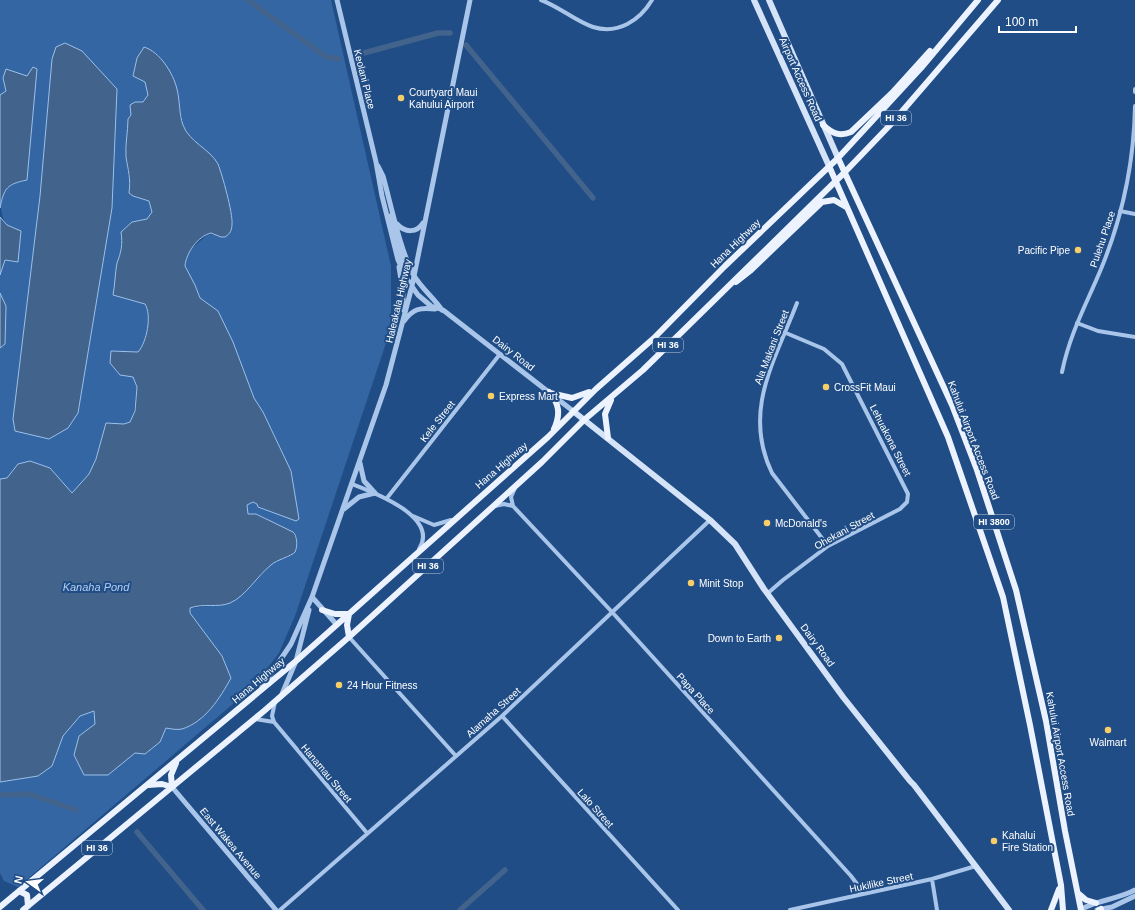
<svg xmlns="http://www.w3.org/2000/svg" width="1135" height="910" viewBox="0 0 1135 910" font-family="Arial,sans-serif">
	<rect width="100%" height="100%" fill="#204d86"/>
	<path fill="#3366a3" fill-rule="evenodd" d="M0,0H331L391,266V328L295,616L279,653L254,686L18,887L4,881L0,873V782L38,776L52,766L63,736L80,716L94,711L95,724L79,736L108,775L135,753L145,754L160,742L166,728L181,729L222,656L190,613V608L211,606L245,591L270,565L279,559L292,554L296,549L297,537L263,517L256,514H248L247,505L253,502L257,504L258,507L273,513L299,519L291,471L263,412L254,398L233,342L218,311L201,300L195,285L186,271L185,262L189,251L208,234L217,235L232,223V218L217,164L187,133L183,125L176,88L168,70L155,53L148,49H142L135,64L134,77L136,76L146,82L148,95L143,102H135L130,110L131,115L128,119C128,131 125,145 126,157C127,170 131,179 129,193L133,196L149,201L152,212L147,219L129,224L122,231L121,255L117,265L113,295L145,304C152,315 147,342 138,352L111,351L110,363L119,374L133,377L137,387L133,417L130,422L125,424L106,423L96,459L89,474L72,493L50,468L18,464L7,479H0V348L5,344L6,306L0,293V275L5,260L7,225C0,216 0,204 3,192C5,189 12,185 15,182L27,76L3,78L6,92L0,95ZM52,59L117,89L112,208L78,413L15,431L13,419L40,196Z"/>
	<path fill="#42638c" stroke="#9cc1eb" d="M65,43L82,51L117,89L112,208L78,413L68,428L49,439L15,431L13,419L40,196L52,59L56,47Z
		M144,47C160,52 173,73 177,89C180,101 179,114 183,125C189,142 210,149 218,164C222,174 233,213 232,224C232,230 230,234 225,237H221L211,233C198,236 186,253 185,266L195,285L200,298L218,311L233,342L254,398L263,412L291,471L299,519L296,521L258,507L257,504L253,502L247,505L248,514H256L293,532C297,535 298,546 295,552C292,556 276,560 271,565C257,576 246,596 230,603C218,608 203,603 190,608V613L222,656L231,678C220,698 205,722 182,729C177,730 171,729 166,728L160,742L145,754L135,753L108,775H84L74,755L79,736L95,724L94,711L80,716L63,736L52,766L38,776L0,782V479L7,478L18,464L30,461L50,468L72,493L89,474L96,459L106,423L124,424L130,422L135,411L137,387L133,377L120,375L110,363L111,351L138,352C147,342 152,315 145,304L113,295C115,285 115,273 117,263C121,252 123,245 121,232L132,222L147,219L152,212L149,201L133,196L129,193C131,179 128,170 126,157C125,145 128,131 128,119L131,115L130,105L135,102H143L148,95L145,82L133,76L137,58Z
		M33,67L37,69L27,180C7,184 4,188 0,208V95L6,91L3,78L6,69L27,76Z
		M0,217L7,225L21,231L18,262L5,260L0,275Z
		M0,293L6,306L5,344L0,348Z"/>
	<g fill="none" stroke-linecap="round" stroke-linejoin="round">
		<path stroke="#42638c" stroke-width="5.5" d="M248,0L326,57L339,59
			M466,45L593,198
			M360,54L438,33H450
			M0,795L29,794L76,810
			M137,832L203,910
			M460,910L505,870"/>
		<path stroke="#a9c6ea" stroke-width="4" d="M541,0C560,7 575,21 593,27C618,35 640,20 652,0
			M1135,89V92
			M1120,211L1135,214
			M797,303C775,360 742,411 772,473L828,546
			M1077,323L1098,331L1135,337
			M1062,372C1070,333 1086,305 1101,269C1122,218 1134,162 1135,106
			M352,484C373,492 440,517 419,549
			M515,488L511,497L513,506L612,612L851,876L857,884L861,894
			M387,498L500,354
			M495,506L504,504L513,506
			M413,516L434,525L451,520
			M768,593L783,580L828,546L900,509L907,502L908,494L842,364L824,349L786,333
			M349,637L456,756
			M275,702L272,716L274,722L367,833
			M502,716L678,910
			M255,719L274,722
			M932,879L937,910
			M280,910L502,716L710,520
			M790,910L932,879L976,866"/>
		<path stroke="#a9c6ea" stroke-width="5" d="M337,0L376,162L382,196L398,260L408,281L418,295L431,306L443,310L573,411
			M378,166L383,176C391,205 400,249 413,274C421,288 433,297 442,310
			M389,216L403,262L410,266
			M397,224C405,233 417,233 423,223
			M399,267L403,292V310
			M404,321C413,309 420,307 435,309
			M360,463L364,481L375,493
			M344,509L359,497L375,493
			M312,597L337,625
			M262,687L291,644L312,597L386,385L412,286L470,0
			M282,694L296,661L309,610
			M172,787L276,910
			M1081,910C1089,902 1120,899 1135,890
			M1097,910L1112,907L1135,896"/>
		<path stroke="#d4e3f8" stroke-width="6" d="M754,0L829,166
			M769,0L838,158
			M573,411L710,520L735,544L764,589L843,697L910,781L914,785L1009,910"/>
		<path stroke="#ecf3fe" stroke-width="6" d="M823,125C832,133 839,137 851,132L892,93L930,51
			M838,158L952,405L977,470L1016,590L1046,721L1065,831L1081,910
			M829,166L948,437L1003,597L1030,725L1061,885L1063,910
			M736,282L750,271L822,202L834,200L846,207
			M549,392C559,403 561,414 554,429
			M550,393L572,398L589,392
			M608,438L605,414L611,400
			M322,610L335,614H349
			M349,637L347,625L349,614
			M148,785L162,784L172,787
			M172,787L171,775L176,763
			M19,891L27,895L28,906
			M1079,894L1086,900L1096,903
			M0,907L296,661L548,437L596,389L654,338L725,266L838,158L921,68L978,0
			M23,910L264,711L349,637L542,462L584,420L643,370L845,172L892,123L998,0
			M1051,910L1059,889
			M1099,910L1101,909"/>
	</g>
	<g fill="#f8ce69" stroke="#204d86" stroke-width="1.5">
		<circle cx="401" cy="98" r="4"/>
		<circle cx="1078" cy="250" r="4"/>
		<circle cx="826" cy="387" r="4"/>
		<circle cx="491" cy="396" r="4"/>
		<circle cx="767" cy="523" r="4"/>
		<circle cx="691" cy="583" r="4"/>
		<circle cx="779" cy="638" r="4"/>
		<circle cx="339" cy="685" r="4"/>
		<circle cx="1108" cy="730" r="4"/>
		<circle cx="994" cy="841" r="4"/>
	</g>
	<g text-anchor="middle" stroke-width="4" stroke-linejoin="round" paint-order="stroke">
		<g fill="#204d86" stroke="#bccadb" stroke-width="1">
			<rect x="881" y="111" width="30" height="14" rx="3"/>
			<rect x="653" y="338" width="30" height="14" rx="3"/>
			<rect x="974" y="515" width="40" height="14" rx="3"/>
			<rect x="413" y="559" width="30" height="14" rx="3"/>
			<rect x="82" y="841" width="30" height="14" rx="3"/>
		</g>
		<g font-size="9" font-weight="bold" fill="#fff">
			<text x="896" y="121">HI 36</text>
			<text x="668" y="348">HI 36</text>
			<text x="994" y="525">HI 3800</text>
			<text x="428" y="569">HI 36</text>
			<text x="97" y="851">HI 36</text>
		</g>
		<g font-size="10" fill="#fff" stroke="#204d86">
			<text transform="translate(365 79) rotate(76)" y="4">Keolani Place</text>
			<text transform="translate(801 79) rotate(66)" y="4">Airport Access Road</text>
			<text transform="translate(1102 239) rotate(-71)" y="4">Pulehu Place</text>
			<text transform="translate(735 243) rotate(-44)" y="4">Hana Highway</text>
			<text transform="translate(398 301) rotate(-77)" y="4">Haleakala Highway</text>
			<text transform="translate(771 347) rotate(-69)" y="4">Ala Makani Street</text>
			<text transform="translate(514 353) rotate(38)" y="4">Dairy Road</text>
			<text transform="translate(437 421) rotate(-52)" y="4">Kele Street</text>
			<text transform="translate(891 440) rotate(63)" y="4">Lehuakona Street</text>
			<text transform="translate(974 440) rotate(69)" y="4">Kahului Airport Access Road</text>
			<text transform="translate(501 465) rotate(-41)" y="4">Hana Highway</text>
			<text transform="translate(844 530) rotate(-29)" y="4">Ohekani Street</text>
			<text transform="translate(818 645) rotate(54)" y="4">Dairy Road</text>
			<text transform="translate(258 680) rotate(-40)" y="4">Hana Highway</text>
			<text transform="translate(696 693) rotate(48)" y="4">Papa Place</text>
			<text transform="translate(493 712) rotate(-42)" y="4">Alamaha Street</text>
			<text transform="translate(1061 754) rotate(80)" y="4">Kahului Airport Access Road</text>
			<text transform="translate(327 773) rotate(50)" y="4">Hanamau Street</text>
			<text transform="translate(596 808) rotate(48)" y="4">Lalo Street</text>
			<text transform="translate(231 843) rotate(50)" y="4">East Wakea Avenue</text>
			<text transform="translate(881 882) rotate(-12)" y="4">Hukilike Street</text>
		</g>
		<g font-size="10" fill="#fff" stroke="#204d86" text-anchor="start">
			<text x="409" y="96">Courtyard Maui<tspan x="409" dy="12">Kahului Airport</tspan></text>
			<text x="1070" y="254" text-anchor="end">Pacific Pipe</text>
			<text x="834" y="391">CrossFit Maui</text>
			<text x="499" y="400">Express Mart</text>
			<text x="775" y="527">McDonald's</text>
			<text x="699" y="587">Minit Stop</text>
			<text x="771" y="642" text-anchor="end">Down to Earth</text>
			<text x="347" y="689">24 Hour Fitness</text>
			<text x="1108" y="746" text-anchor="middle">Walmart</text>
			<text x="1002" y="839">Kahalui<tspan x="1002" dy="12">Fire Station</tspan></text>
		</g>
		<g font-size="11" font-style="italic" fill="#b4d0f1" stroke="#204d86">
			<text x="96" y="591">Kanaha Pond</text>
		</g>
	</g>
	<g transform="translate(28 882) rotate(284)" stroke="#204d86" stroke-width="3" paint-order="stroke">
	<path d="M0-3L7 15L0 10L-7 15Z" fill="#ffffff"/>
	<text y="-6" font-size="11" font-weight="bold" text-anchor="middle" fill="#ffffff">N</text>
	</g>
	<path d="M999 26v6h77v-6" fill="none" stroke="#ffffff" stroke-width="2"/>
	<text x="1005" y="26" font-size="12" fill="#ffffff" stroke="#204d86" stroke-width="3" paint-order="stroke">100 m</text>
</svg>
